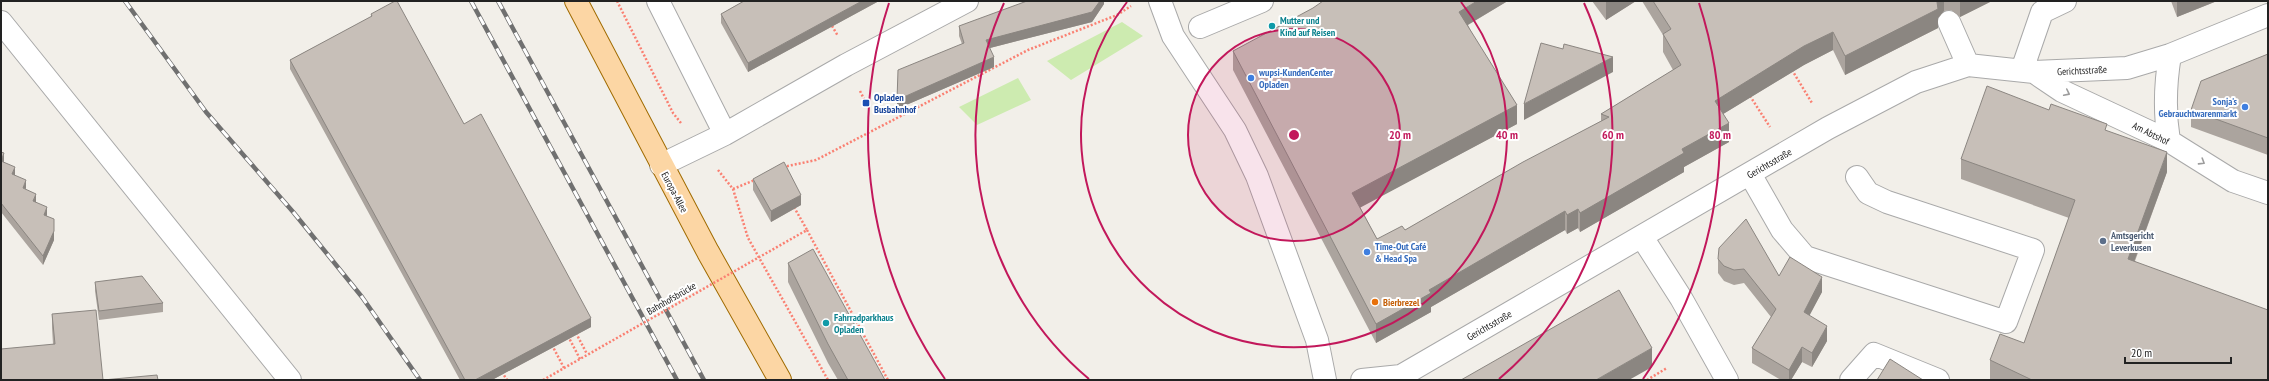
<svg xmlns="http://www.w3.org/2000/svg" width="2269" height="381" viewBox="0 0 2269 381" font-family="'PT Sans Narrow',sans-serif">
	<rect width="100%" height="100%" fill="#f2efe9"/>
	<path fill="#cdebb0" d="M1122,22L1143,36L1071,80L1047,61Z
		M1018,78L1031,100L977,125L959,107Z"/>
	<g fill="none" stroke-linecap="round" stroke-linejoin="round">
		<g stroke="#a9a9a9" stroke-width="24">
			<path id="minor" d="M658,1L725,134
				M1160,1L1173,36L1235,130L1257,176L1317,340L1325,380
				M1,22L290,380
				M1949,22L1968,65
				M1200,27L1262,1
				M2022,70L2042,12L2065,1
				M2034,72L2062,91L2169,141L2233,181L2268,193
				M2169,141C2164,111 2165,85 2170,55
				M661,165L725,134L846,65L967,1
				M1750,174L1782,230L1805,257L2006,322L2033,250L1887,202L1868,193L1857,177
				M1642,237L1681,298L1727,380
				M1362,380L1401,376L1828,128L1916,82L1968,65L2034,72L2127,68L2170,55L2268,15
				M1851,380L1874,354L1938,380"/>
		</g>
		<g stroke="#a06b00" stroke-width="24">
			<path id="major" d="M576,1L708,252L780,380"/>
		</g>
		<path stroke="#fa8072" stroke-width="2.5" stroke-dasharray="2 2" stroke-linecap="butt" d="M617,1L673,113L681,123
			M832,26L838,36
			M1792,70L1812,103
			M860,91L866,103
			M1750,96L1770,127
			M783,167L816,160L1028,50L1117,15L1131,6
			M718,170L733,189L748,238L828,380
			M733,189L755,180
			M807,230L888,380
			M568,336L580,359
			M552,345L564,368
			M502,372L507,380
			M1647,380L1667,368"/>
		<use href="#minor" stroke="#fff" stroke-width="22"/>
		<use href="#major" stroke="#fcd6a4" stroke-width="22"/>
		<g stroke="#707070" stroke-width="4.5">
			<path id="rail" d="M125,1L206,112L294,213L362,297L420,380
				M471,1L677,380
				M498,1L704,380"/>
		</g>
		<use href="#rail" stroke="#fff" stroke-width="3" stroke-dasharray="9" stroke-linecap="butt"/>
		<path stroke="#fa8072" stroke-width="2.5" stroke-dasharray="2 2" stroke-linecap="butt" d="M576,333L587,354
			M543,380L807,230L794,207"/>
	</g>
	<path fill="#aba49e" d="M744,1H879L748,72L721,23V14Z
		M1104,1V4L1092,22L990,48L994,67L897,109L962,44L959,36V26Z
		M1506,1V2L1468,25L1517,124L1360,207L1377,239L1405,230L1601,121V114L1673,70L1663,52V35L1642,1H1992L1960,17L1951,10L1944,11L1938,18V28L1845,75L1833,50L1804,65L1723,114L1729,142L1684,167V172L1580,232L1578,228L1567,234L1565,230L1431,307V312L1376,343L1233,70V51Z
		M1592,1H1636L1606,20Z
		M2171,1H2217L2177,17Z
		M371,14L464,124L591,327L492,380H460L290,69V60L371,17Z
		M2268,54V155L2191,127V110Z
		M2107,131L2167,172L2135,261L2268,380H1990V360L2024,343L2069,218L1961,179V159Z
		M1,152L4,162L47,216L54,240L43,265L1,212Z
		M753,179L801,205L771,222L753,190Z
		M1718,259L1779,276L1822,292L1809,315L1827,341L1812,367L1802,362L1791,380H1781L1752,363V348L1771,317L1744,283L1734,285L1724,281L1718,273Z
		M788,263L885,380H838L828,363L788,282Z
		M95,282L163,303V312L99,320L95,291Z
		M52,314L103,380H1L53,344L52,328Z"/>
	<path fill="#8b8681" d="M862,1H879L748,72V63Z
		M1100,1H1104V4L1092,22L986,49V40Z
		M1477,1H1506V2L1459,30V12Z
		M1606,1H1636L1606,20Z
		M1937,1H1944V11L1938,18V28L1845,75V56Z
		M1960,1H1992L1960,17Z
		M2177,1H2217L2177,17Z
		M1833,32V50L1804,65L1715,119V101L1804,46Z
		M994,57V67L897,109V100Z
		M1613,57V72L1524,120V104Z
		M1517,105V124L1352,212V193Z
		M1729,123V142L1684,167V172L1580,232V213L1682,149Z
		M2167,152V172L2128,278V259Z
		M4,153V162L1,161Z
		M15,167V176L12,174Z
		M26,180V189L23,188Z
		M36,194V203L33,201Z
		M801,195V205L771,222V211Z
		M47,207V216L44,215Z
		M1578,209V228L1567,234V215Z
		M1565,211V230L1431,307V312L1376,343V324L1429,290Z
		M54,231V240L43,265V256Z
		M1822,277V292L1804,326V312Z
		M591,318V327L492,380H475Z
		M1827,326V341L1812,367V353Z
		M1802,347V362L1791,380H1789V370Z
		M1652,348V367L1629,380H1596Z"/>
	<path fill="#c7bfb8" stroke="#8b8681" d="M395,1H397L464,124L481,114L591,318L475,380H465L290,60L372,16L371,14Z
		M744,1H862L748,63L721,14Z
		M1027,1H1100L1092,12L986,40L994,57L897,100L898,70L964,43L959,26Z
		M1323,1H1477L1459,12L1517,105L1352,193L1377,239L1402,226L1405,230L1523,162L1609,117L1601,114L1681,65L1663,34L1671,29L1653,1H1937V2L1938,9L1845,56L1833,32L1804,46L1715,101L1729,123L1682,149L1684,153L1580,213L1578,209L1567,215L1565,211L1429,290L1431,293L1376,324L1233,51L1313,8Z
		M1541,43L1563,49L1564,44L1613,57L1524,104Z
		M2268,54V138L2191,110L2201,81Z
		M1987,86L2049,110L2051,104L2107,124L2105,130L2167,152L2128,259L2268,310V380H2032L1990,360L2000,334L2024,343L2075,200L1961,159Z
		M1,152L4,153L1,161Z
		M1,161L15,167L12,174L26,180L23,188L36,194L33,201L47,207L44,215L54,219V231L43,256L1,203Z
		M784,162L801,195L771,211L753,179Z
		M1746,219L1779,276L1790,257L1822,277L1804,312L1827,326L1812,353L1802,347L1789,370L1752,348L1776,309L1744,269L1734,270L1724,266L1718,259L1719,248Z
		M813,249L885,380H848L828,344L788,263Z
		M142,276L163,303L99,311L95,282Z
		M1619,290L1652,348L1596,380H1461Z
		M96,310L103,380L157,375L158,380H1V349L55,344L52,314Z
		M1890,359L1923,380H1877Z"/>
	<defs><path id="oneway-chevron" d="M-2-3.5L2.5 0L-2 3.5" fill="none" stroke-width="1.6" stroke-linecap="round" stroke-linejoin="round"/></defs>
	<g stroke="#9c9c9c">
		<use href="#oneway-chevron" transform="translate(2067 93) rotate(26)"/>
		<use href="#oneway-chevron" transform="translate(2202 162) rotate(32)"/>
	</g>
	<circle cx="1294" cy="135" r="106" fill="#c2185b" fill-opacity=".12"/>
	<g fill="none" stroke="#c2185b" stroke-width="2">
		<circle cx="1294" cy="135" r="106"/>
		<path d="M1461 2A213 213 0 1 1 1127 2"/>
		<path d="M1089 379A319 319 0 0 1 1004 3M1584 3A319 319 0 0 1 1499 379"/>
		<path d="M945 379A426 426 0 0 1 889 3M1699 3A426 426 0 0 1 1643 379"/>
	</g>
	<g fill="#0f9aa8" stroke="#fff" stroke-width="1.5">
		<circle cx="1272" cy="26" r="4"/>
		<circle cx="826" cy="323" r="4"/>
	</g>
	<g fill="#3f7fe0" stroke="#fff" stroke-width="1.5">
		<circle cx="1251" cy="78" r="4"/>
		<circle cx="2245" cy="107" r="4"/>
		<circle cx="1367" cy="252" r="4"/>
	</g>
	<rect fill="#1a4fb4" stroke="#fff" stroke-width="1.5" x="862" y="99" width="8" height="8" rx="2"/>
	<circle fill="#5c6f8a" stroke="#fff" stroke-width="1.5" cx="2103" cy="241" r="4"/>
	<circle fill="#e8710a" stroke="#fff" stroke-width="1.5" cx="1375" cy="302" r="4"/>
	<g text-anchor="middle" stroke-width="4" stroke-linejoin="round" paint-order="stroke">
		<g font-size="10" font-weight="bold" fill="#0d838f" stroke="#fff" text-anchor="start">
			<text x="1280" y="24">Mutter und<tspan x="1280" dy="12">Kind auf Reisen</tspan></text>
			<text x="834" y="321">Fahrradparkhaus<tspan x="834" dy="12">Opladen</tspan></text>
		</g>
		<g font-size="10" fill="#222" stroke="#fff">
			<text transform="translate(2082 70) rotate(-3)" y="4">Gerichtsstraße</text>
			<text transform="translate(2151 133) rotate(26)" y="4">Am Abtshof</text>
			<text transform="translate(1769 163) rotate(-30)" y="4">Gerichtsstraße</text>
			<text transform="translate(675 192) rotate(62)" y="4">Europa-Allee</text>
			<text transform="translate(671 298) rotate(-30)" y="4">Bahnhofsbrücke</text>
			<text transform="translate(1489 325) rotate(-30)" y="4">Gerichtsstraße</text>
		</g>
		<g font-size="10" font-weight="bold" fill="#366cbe" stroke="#fff" text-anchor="start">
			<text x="1259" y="76">wupsi-KundenCenter<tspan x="1259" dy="12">Opladen</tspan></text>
			<text x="2237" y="105" text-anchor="end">Sonja's<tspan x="2237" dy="12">Gebrauchtwarenmarkt</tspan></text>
			<text x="1375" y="250">Time-Out Café<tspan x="1375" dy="12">&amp; Head Spa</tspan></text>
		</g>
		<g font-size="10" font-weight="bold" fill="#164399" stroke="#fff" text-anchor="start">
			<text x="874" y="101">Opladen<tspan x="874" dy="12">Busbahnhof</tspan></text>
		</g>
		<g font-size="10" font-weight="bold" fill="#4e5e75" stroke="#fff" text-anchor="start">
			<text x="2111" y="239">Amtsgericht<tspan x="2111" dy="12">Leverkusen</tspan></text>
		</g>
		<g font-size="10" font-weight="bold" fill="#c56008" stroke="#fff" text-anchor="start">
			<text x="1383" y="306">Bierbrezel</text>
		</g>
	</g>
	<circle cx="1294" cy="135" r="6" fill="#c2185b" stroke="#fff" stroke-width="2"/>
	<g font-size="12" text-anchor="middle" font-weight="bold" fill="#c2185b" stroke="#fff" stroke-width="4" stroke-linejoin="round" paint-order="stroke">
		<text x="1400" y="139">20 m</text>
		<text x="1507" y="139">40 m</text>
		<text x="1613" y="139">60 m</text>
		<text x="1720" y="139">80 m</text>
	</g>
	<rect width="2269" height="381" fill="none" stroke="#222222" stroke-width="4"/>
	<path d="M2125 357v6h106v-6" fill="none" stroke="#222222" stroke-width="2"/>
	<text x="2131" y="357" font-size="12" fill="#222222" stroke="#ffffff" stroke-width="3" paint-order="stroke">20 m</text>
</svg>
